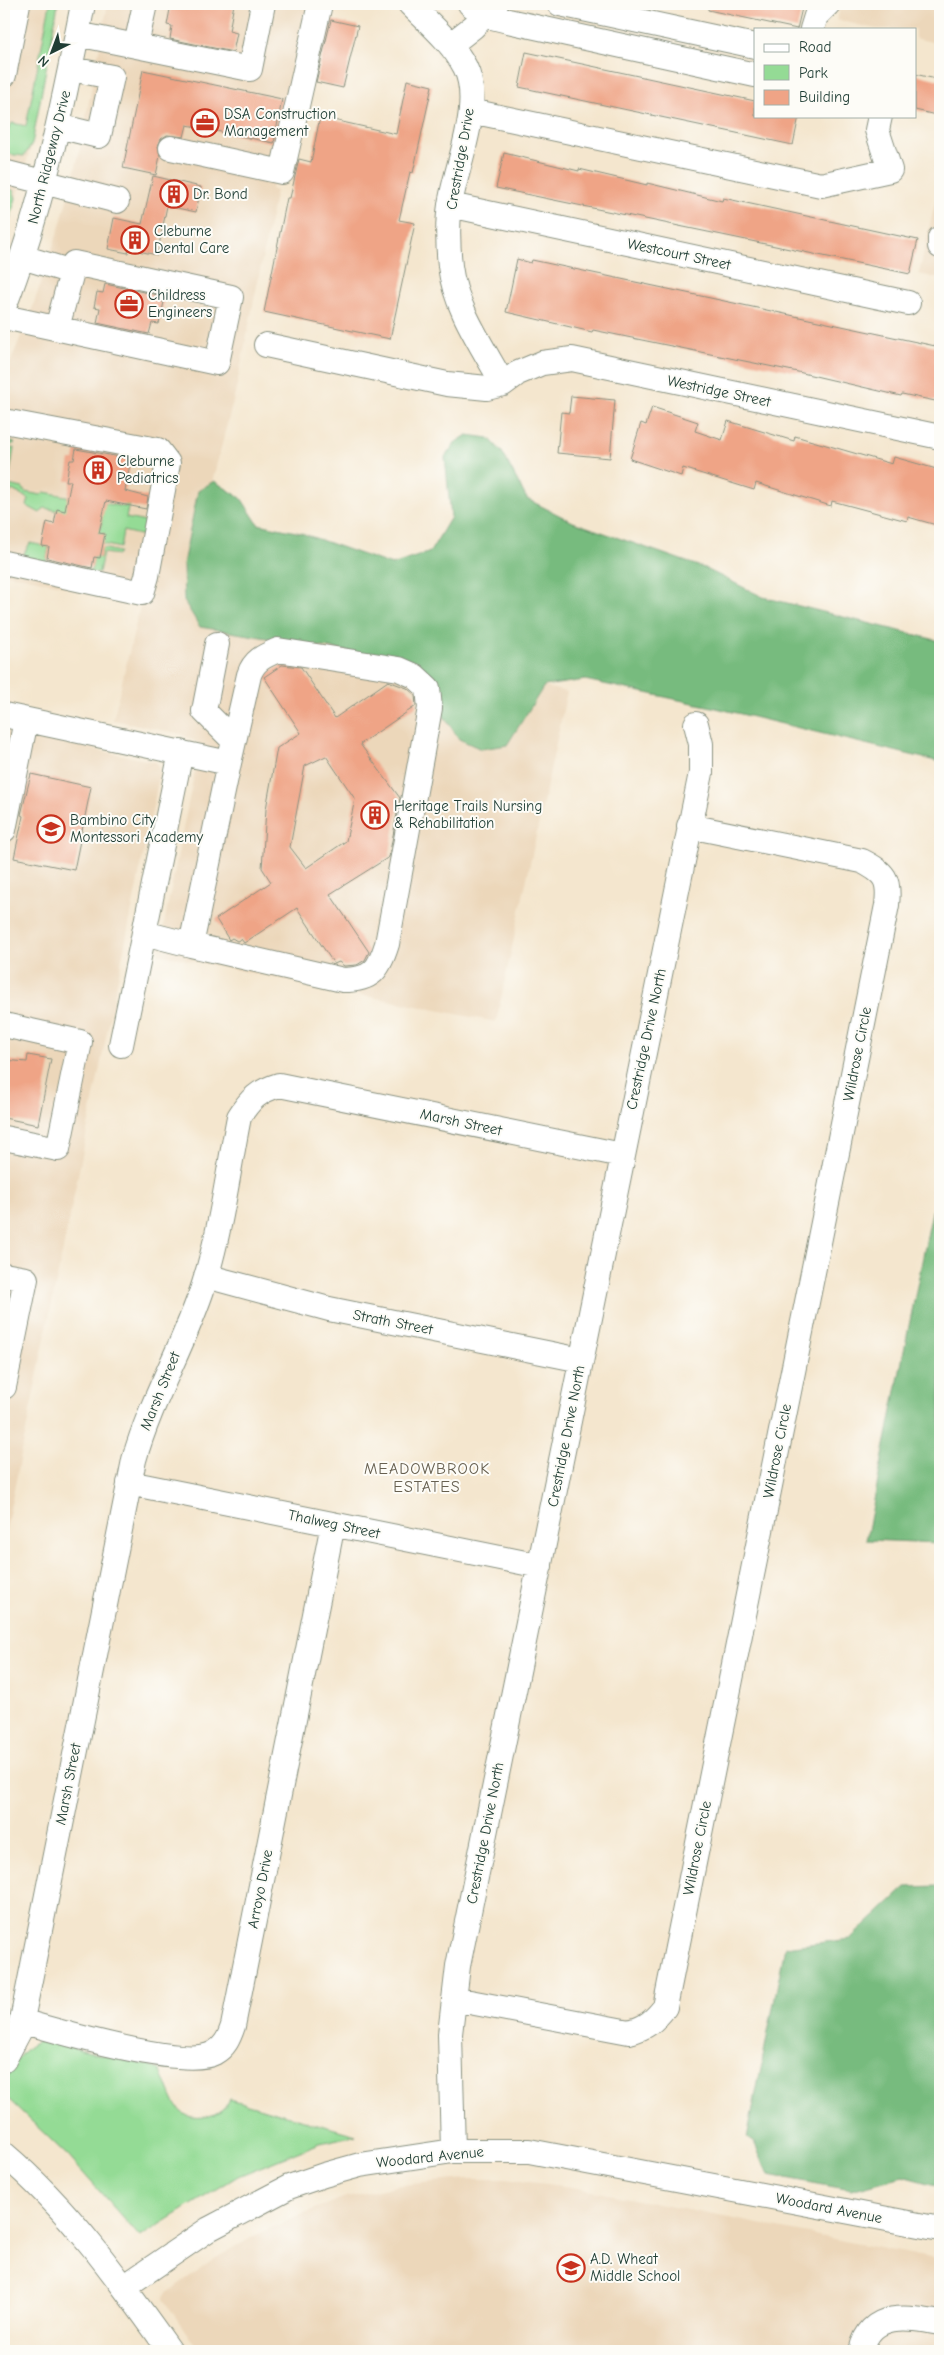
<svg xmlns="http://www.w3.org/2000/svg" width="944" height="2355" viewBox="0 0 944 2355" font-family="'Comic Neue',sans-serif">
	<rect width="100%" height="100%" fill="#fdfcf7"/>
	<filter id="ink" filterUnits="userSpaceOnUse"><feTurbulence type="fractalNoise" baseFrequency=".02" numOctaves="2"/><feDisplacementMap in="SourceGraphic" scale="10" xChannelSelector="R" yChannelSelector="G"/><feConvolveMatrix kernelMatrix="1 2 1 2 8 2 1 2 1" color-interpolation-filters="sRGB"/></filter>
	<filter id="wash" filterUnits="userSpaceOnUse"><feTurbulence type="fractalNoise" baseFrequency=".0096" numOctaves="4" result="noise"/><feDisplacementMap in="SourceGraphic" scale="20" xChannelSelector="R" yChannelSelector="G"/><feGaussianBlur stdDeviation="1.12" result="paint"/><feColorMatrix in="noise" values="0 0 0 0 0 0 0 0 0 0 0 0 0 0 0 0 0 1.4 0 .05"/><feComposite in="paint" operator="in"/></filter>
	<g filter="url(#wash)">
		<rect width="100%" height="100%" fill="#f4e6ce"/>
		<path fill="#ecd7ba" d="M4,4H59L31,147L4,241Z
			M108,4H313L271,189L276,191L235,394L181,601L567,692L496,1022L158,954L200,744L181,734L113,720L141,602L4,573V378L33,306L60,226L78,158Z
			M841,4H940V44L915,38V29H876L837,20Z
			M940,180V279L919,274Z
			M4,731L156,762L160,772L4,1539Z
			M467,2179H504L572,2187L940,2260V2351H199L164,2300L165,2294L216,2258L258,2234L317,2208L343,2198L401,2185Z"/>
		<path fill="#94db95" stroke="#5a8c64" d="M50,4H58L32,144L24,156L7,154L4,150L5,135L12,123L26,126Z
			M4,188L13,190L16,198L4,239V209L7,198L4,197Z
			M4,440L15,443L8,447V449L14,448L8,485L23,488L25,492L41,495L44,492L125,507L128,493L131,494L126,518L146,522L144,536L123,531L120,548L102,544L105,534L99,533L102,519L44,508L40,513L27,506L29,499L12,490L8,496L4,494Z
			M30,543L49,547L46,562L91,571L94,557L100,558L102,548L119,552L118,555L103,553L99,572L95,574L21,559Z
			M43,2041L146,2065L160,2070C173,2092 172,2125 209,2116C217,2114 226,2108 230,2099L356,2135L320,2143L238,2176L140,2237L69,2157L4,2095C4,2076 22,2043 43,2041Z"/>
		<path fill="#77bb7e" stroke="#4b7c59" d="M467,435L489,438L502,452L527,499L573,522L704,568L763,597L940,641V762L712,707L585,680L544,686L507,745L481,749L459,739L441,712L439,688L365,654L200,627L184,601L183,564L198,491L214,481L241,498L258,524L301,533L392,565L430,552L451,517L445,457L456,442Z
			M940,1172V1543L866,1540Z
			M940,1886V2186L903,2176L851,2190L769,2175L754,2143L747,2138L785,1947L850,1939L906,1887Z"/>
		<g id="blocks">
			<path fill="#efa486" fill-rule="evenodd" d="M171,4H234L229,31L237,33L233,52L170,39L172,26L167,25Z
				M708,4H803L797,29L708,10Z
				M331,20L358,26L343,88L316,82Z
				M526,52L755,101V116H799L793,145L519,87Z
				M143,70L282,99L274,143L187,125L184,137L167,135L161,139L158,146L160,156L156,175L123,168Z
				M915,74L940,80V116L915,110Z
				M407,80L432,86L413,173L410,172L399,220L415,223L390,339L264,312L287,198H290L299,159L311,162L320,117L396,134Z
				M504,153L579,171V169L647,185V183L722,201L723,198L918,240L910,274L496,188Z
				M153,176L201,187L196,212L167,206L157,255L129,249L128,253L108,249L114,218L142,224Z
				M517,259L531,263L532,260L940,347V402L902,394L901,396L798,372L593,330L592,332L506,312Z
				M105,284L158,295L157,300L164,302L159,324L152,323L149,334L97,323L100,308L94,307L97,292L103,293Z
				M571,396L615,400L610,458L557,453L561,412L569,413Z
				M652,407L698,422L695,431L722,440L728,421L794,441L795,436L892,464L894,457L940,470V526L908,517L907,521L832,501L831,506L756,483L754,490L683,468L681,476L630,459L641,423L646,425Z
				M76,449L131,459L125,491L148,497L146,509L106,501L99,533L105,534L100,558L94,557L92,568L47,558L49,547L42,546L47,522L54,524L57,509L65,511L71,481H66L70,460H74Z
				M282,665L301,667L335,718L388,681L407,688L415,695L416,706L360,744L400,798L389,857L330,894L369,952L365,960L357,965L344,966L339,962L334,964L297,908L244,943L241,939L237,941L232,938L229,940L216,919L271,882L262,868L266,809L277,748L301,733L264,677ZM326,756L355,799L346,841L306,868L290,847L305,766Z
				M31,774L91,787L74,870L14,858L23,816L21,815Z
				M28,1055L51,1059L38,1125L4,1118V1060L27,1062Z"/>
		</g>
	</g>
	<g filter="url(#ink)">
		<use href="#blocks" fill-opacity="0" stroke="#8a9281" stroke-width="1"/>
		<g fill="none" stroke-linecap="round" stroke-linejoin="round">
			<g stroke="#8a9281" stroke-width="26">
				<path id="minor" d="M410,4C429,23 452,42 465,67C484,105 456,165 450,205C447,225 448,246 450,266C455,308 483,347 503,384
					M470,4L484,15L508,21L755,75
					M560,4L755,46
					M812,29L816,16L828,4
					M77,34L250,69L263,4
					M136,45L145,4
					M450,45L473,27L496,4
					M4,75L18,4
					M471,111L821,185L890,170L877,130L880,116
					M58,126L99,136L112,77L71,69
					M171,148L282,172L320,4
					M4,172L117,201
					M450,205L908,303
					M940,238V246
					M4,307C42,209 63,107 83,4
					M4,317L217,363L231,297L74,263L72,272L22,257
					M57,328L72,272
					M266,345L447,384L487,388L503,384L518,373L542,363L572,359L940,437
					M4,421L158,450L168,463L147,576L142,593L4,563
					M217,644L204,711L234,741
					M4,715L229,763L191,945L343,980C372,980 379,970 387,944L430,708L428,688L415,676L399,669L278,650C264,656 254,660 249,675L229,763
					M4,830L26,720
					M144,933L191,945
					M4,1025L80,1042L58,1149L4,1138
					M121,1045L181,752
					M4,1275L26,1279L4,1387
					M206,1276L329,1309L581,1360
					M129,1483L540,1566
					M454,1999L629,2032C646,2028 654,2021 665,2007L887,905C890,879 885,873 862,861L689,826
					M21,2021C56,2031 185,2069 214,2053C225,2047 229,2038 233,2026L333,1524
					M4,2060L20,2030L134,1460C151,1399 185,1344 204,1284C221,1230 228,1172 239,1117C250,1099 259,1091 279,1085L622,1155
					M453,2151L450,2034L458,1966L701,773V744L696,724
					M4,2154C70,2210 120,2281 170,2351
					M124,2287L209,2229L289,2187L324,2175L360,2165L453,2151H529L940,2229
					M861,2351C871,2310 908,2317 940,2323"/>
			</g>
			<use href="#minor" stroke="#fff" stroke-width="24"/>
		</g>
	</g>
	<defs>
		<g id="office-ring" transform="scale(1.4375)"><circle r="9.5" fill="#fdfcf7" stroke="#c8321e" stroke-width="1.5"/><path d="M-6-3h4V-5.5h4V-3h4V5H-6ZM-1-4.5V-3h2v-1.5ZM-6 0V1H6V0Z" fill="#c8321e"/></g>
		<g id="building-ring" transform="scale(1.4375)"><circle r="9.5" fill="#fdfcf7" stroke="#c8321e" stroke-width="1.5"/><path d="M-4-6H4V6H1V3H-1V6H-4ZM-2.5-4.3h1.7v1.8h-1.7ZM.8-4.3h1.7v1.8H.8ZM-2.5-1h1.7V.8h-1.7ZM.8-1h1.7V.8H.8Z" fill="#c8321e"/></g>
		<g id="school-ring" transform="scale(1.4375)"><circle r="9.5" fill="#fdfcf7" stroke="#c8321e" stroke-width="1.5"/><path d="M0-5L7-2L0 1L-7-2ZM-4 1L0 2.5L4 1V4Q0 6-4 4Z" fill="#c8321e"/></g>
	</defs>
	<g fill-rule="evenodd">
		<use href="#office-ring" x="205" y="123"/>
		<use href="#building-ring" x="174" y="194"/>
		<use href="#building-ring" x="135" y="240"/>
		<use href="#office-ring" x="129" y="304"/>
		<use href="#building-ring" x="98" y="470"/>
		<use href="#building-ring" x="375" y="815"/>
		<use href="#school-ring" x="51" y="829"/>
		<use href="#school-ring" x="571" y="2268"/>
	</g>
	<g text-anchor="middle" stroke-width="4" stroke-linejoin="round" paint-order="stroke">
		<g font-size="15" fill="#1f3d34" stroke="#fdfcf7" text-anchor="start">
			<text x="224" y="119">DSA Construction<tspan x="224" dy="17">Management</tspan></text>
			<text x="193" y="199">Dr. Bond</text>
			<text x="154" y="236">Cleburne<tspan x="154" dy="17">Dental Care</tspan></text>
			<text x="148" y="300">Childress<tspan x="148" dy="17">Engineers</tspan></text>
			<text x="117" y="466">Cleburne<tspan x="117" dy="17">Pediatrics</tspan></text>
			<text x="394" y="811">Heritage Trails Nursing<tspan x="394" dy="17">&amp; Rehabilitation</tspan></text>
			<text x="70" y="825">Bambino City<tspan x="70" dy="17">Montessori Academy</tspan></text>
			<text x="590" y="2264">A.D. Wheat<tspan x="590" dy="17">Middle School</tspan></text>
		</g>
		<g font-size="15" fill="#1f3d34" stroke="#fdfcf7">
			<text transform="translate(49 157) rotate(-76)" y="5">North Ridgeway Drive</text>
			<text transform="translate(460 159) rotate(-80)" y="5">Crestridge Drive</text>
			<text transform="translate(679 254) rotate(12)" y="5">Westcourt Street</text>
			<text transform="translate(719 391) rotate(12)" y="5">Westridge Street</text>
			<text transform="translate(646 1039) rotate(-78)" y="5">Crestridge Drive North</text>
			<text transform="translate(857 1054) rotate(-79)" y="5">Wildrose Circle</text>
			<text transform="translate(461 1122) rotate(12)" y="5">Marsh Street</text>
			<text transform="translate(393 1322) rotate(11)" y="5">Strath Street</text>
			<text transform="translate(160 1391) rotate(-68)" y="5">Marsh Street</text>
			<text transform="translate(566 1436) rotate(-79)" y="5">Crestridge Drive North</text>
			<text transform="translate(777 1451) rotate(-79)" y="5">Wildrose Circle</text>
			<text transform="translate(334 1524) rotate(12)" y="5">Thalweg Street</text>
			<text transform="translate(68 1784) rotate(-79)" y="5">Marsh Street</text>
			<text transform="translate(485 1833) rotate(-79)" y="5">Crestridge Drive North</text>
			<text transform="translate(697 1848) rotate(-79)" y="5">Wildrose Circle</text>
			<text transform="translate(260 1889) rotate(-79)" y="5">Arroyo Drive</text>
			<text transform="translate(430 2157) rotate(-6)" y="5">Woodard Avenue</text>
			<text transform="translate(829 2208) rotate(11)" y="5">Woodard Avenue</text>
		</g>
		<g font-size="16" letter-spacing="1" fill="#686151" stroke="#fdfcf7">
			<text x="427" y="1474">MEADOWBROOK<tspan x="427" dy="18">ESTATES</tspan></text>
		</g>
	</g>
	<rect width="944" height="2355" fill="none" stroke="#fdfcf7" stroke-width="20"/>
	<rect x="754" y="28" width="162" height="90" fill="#fdfcf7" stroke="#a4b0a9"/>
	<rect x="764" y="44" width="25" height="8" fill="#ffffff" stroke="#a4b0a9"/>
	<text x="799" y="52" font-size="15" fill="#1f3d34">Road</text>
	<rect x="764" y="65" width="25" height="15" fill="#94db95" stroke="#a4b0a9"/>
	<text x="799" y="78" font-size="15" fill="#1f3d34">Park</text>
	<rect x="764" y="90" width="25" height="15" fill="#efa486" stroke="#a4b0a9"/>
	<text x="799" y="102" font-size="15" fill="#1f3d34">Building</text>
	<g transform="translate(52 52) rotate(222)" stroke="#fdfcf7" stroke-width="4" paint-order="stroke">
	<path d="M0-4L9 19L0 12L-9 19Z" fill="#1f3d34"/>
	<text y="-8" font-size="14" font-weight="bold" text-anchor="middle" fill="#1f3d34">N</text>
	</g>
</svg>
